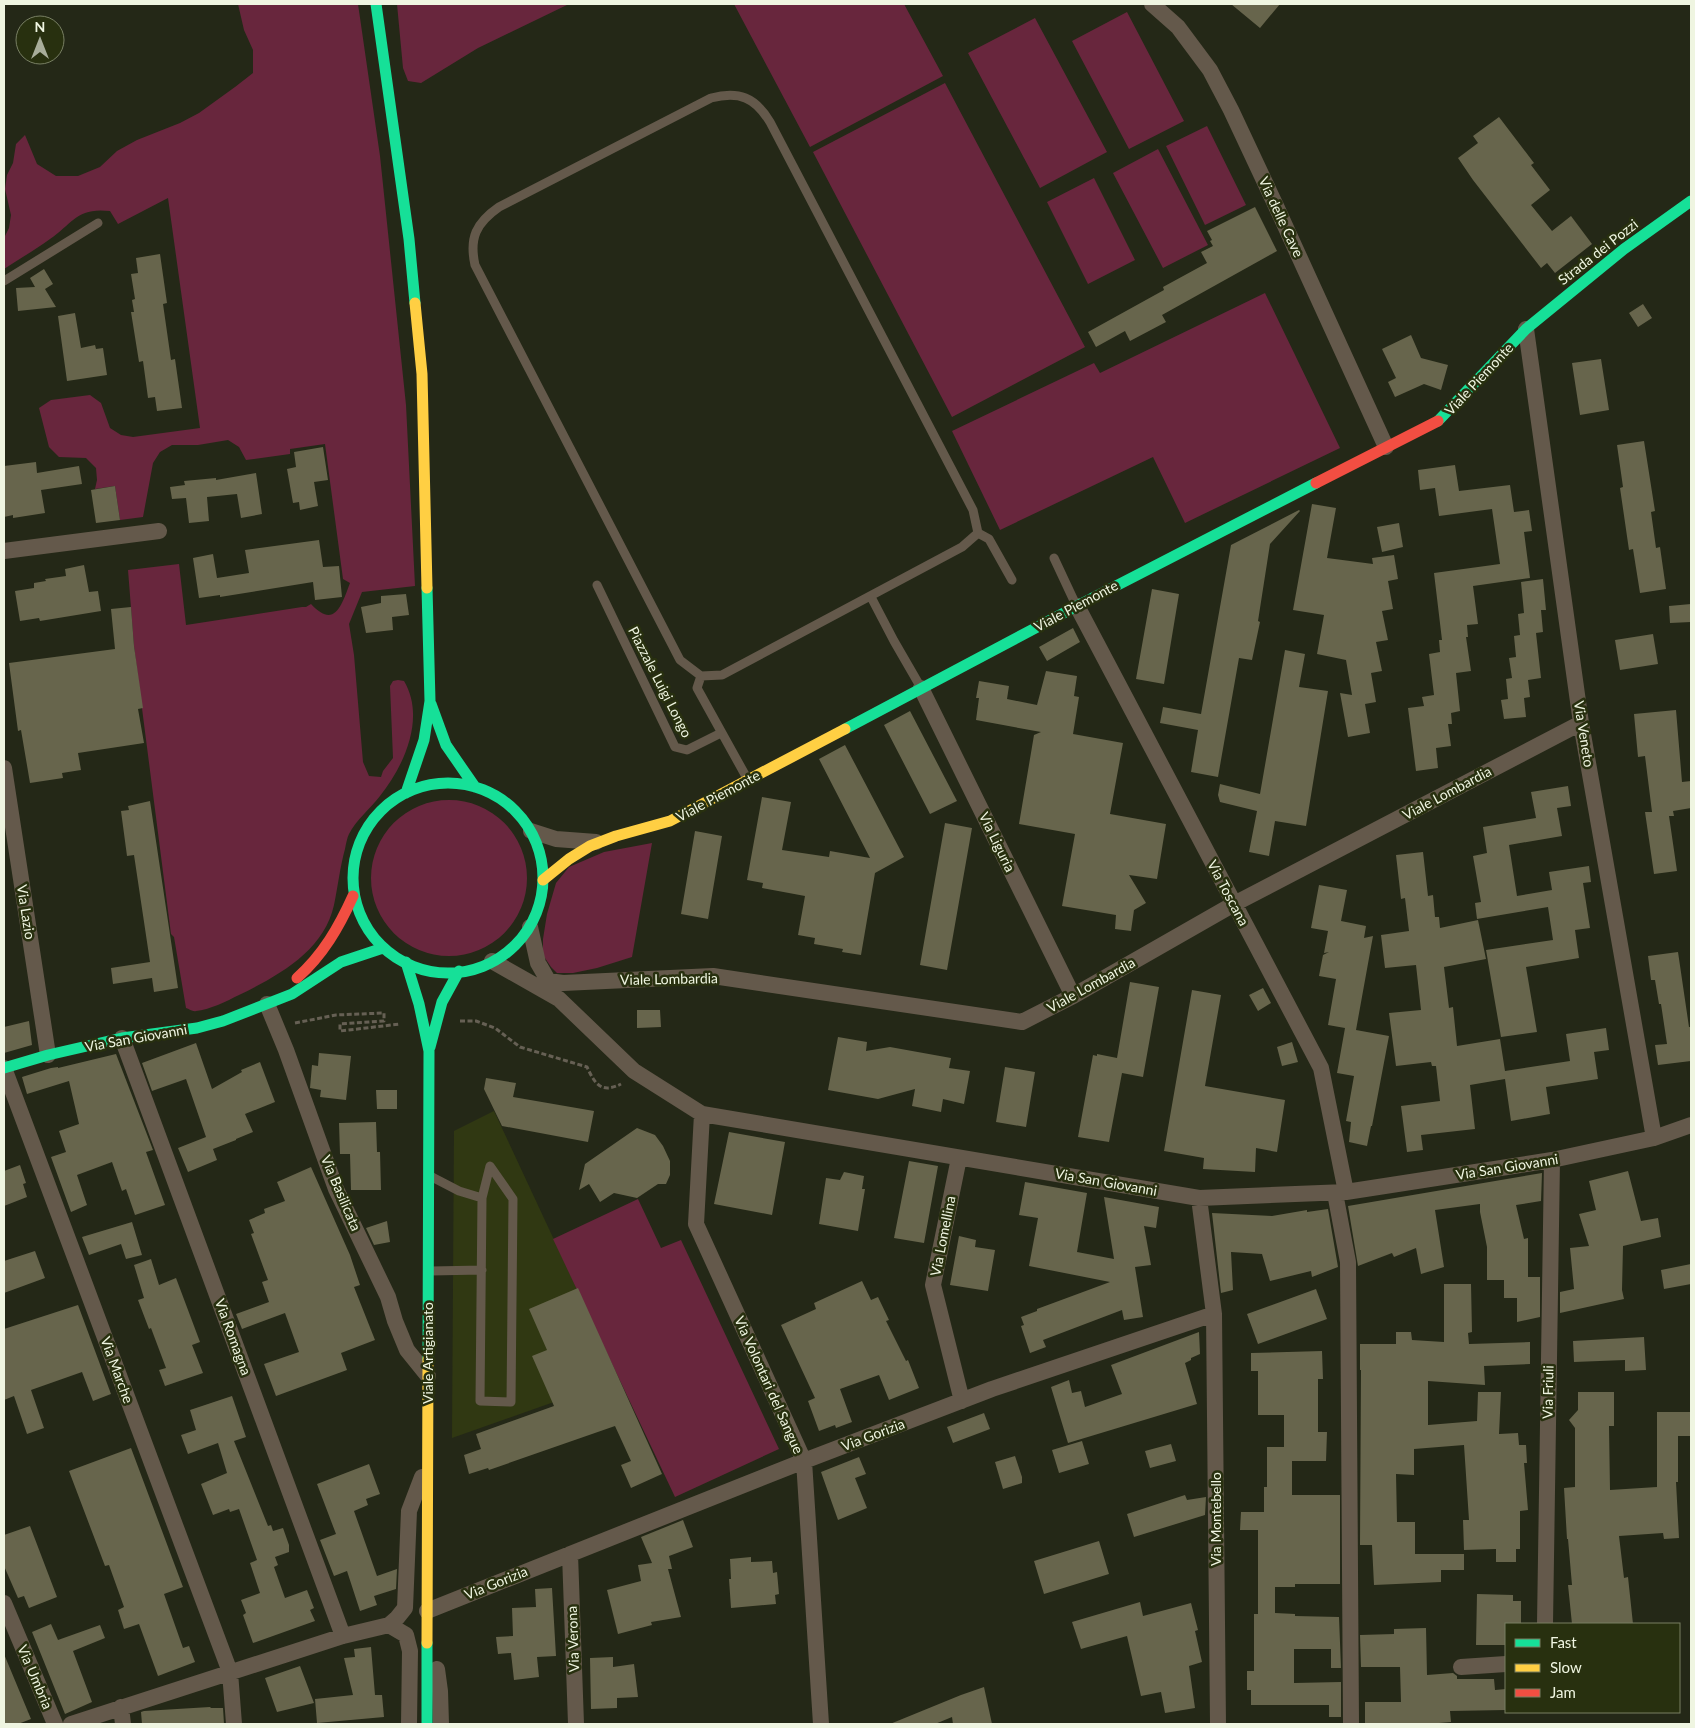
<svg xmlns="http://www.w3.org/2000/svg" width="1695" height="1728" viewBox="0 0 1695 1728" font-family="Lato,sans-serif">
	<rect width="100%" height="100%" fill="#242817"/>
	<path fill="#303812" d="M494,1111L619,1379L452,1438L454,1131Z"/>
	<path fill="#68263d" d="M238,4H358L380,156L406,405L415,586L362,592L349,624L354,655L363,762L369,776L381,777L383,771L393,758L390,686L393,681L398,680L404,681C426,718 404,766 380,796C370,809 356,820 349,834C347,838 346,844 345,849C340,867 338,886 334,905C324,951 278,976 239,995C227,1001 209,1010 196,1011C193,1012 189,1009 186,1008L174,937L171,934L134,646L128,570L179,564L186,625L302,607H306L311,604C335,630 342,604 350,583L343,579L325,444L290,449V454L246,460L239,447L228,440L198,445H172L160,452L153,463L143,517L120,520L115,486L95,489L97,480L96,468L86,458L59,457L49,447L39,408L51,400L90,395L101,403L110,428L121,435L133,437L200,428L168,198L118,224L110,211C77,207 73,223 50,239C35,250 19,259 4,269V238L9,228L11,215L5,189L7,175L13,163L16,144L25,135L37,164L56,176H78L100,167L117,151L137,140L180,123L199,113L235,87L253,73V50L244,30Z
		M397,4H569L478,48L421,83L408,81L403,68Z
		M734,4H904L943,76L810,147Z
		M1127,12L1184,121L1129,149L1072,41Z
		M1035,18L1107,152L1040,188L968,53Z
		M945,83L1085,347L952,417L813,152Z
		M1207,126L1246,205L1205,225L1166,146Z
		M1158,149L1208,245L1163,268L1113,173Z
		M1094,178L1135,260L1088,284L1047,202Z
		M1265,293L1340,448L1185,523L1153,457L1000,530L952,431L1094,363L1100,373Z
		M371 878a78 78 0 1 1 156 0a78 78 0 1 1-156 0Z
		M652,843L632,957L597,968L573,973H557L551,967L543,955V939L547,914L556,883L569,867L604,852Z
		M638,1199L661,1248L681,1240L779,1449L675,1497L553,1239Z"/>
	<path fill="#67654c" d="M1231,4H1280L1260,28Z
		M1499,117L1534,163L1531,165L1550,190L1531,205L1552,231L1571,216L1592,244L1555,273L1547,263L1541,268L1473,180L1458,158L1478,143L1473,136Z
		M1255,207L1277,251L1162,315L1166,322L1130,341L1125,331L1096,347L1088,332L1164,290L1163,287L1207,263L1201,252L1213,246L1210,241L1212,240L1207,231Z
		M160,254L167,303L163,304L171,360L175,359L182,408L157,411L155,397L148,398L143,361L139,362L131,312H134L132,300L135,299L131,274L138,273L136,258Z
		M44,269L53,284L45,289L56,307L18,311L16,288L35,287L30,278Z
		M1643,304L1652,318L1638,327L1629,313Z
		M75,313L81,348L95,345L96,349L103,348L107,375L67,381L58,316Z
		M1411,335L1421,358L1448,365L1441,390L1424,384L1395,397L1388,382L1396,378L1382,349Z
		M1601,359L1609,410L1580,415L1572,363Z
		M1644,441L1655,511L1651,512L1656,548L1660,547L1666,589L1640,593L1633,549L1629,550L1620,488L1623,487L1617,445Z
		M323,447L328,480L314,482L318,506L300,510L299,502L293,503L287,469L296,467L294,452Z
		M36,462L37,473L79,466L82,484L41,490L45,513L13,518V515L4,517V466Z
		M1455,465L1459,491L1510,485L1514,512L1529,510L1532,531L1524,532L1530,578L1473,586L1478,624L1467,625L1468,637H1466L1471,671L1456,673L1460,711L1451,713L1452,724H1448L1451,746L1436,748L1438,768L1416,771L1408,708L1424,706L1422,697L1434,695L1429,654L1440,652L1439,640H1442L1434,573L1500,564L1492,509L1439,516L1435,488L1420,490L1418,470Z
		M256,473L262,514L241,518L237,494L207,497L209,521L189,523L186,498L172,499L170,487L185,485L184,481L216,478V480Z
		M115,486L120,520L96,523L91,490Z
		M1312,504L1336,508L1327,558L1373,564L1372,558L1394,555L1398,579L1388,581L1393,609L1382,611L1388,640L1376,642L1382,671L1371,673L1376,702L1365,704L1370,733L1348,737L1340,693L1352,695L1346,660L1317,654L1324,615L1293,610Z
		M1299,510L1300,511L1270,544L1258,621L1260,622L1252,660L1239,658L1218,777L1191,772L1198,730L1160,723L1163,707L1201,714L1231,545Z
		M1399,523L1403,547L1382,552L1377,527Z
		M319,540L323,567L339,566L342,597L315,600L313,582L220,597V595L199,598L193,558L213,554L217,578L249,573L245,550Z
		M84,565L89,592L98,591L101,611L40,621L39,618L20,621L15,591L34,588V583L46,581L45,579L66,576L65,569Z
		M1543,579L1546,610H1541L1543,632L1536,633L1541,678L1528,680L1530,697L1524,698L1526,717L1504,719L1501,700L1508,699L1506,679L1512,678L1509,658L1516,657L1514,636L1520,635L1518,614L1524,613L1521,582Z
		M1152,589L1179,594L1164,684L1136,679Z
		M406,594L409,615L392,617L393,630L366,633L361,607L381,603V596Z
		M1691,604V622L1670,623L1669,606Z
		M131,607L134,646L143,708L138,709L144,743L78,753L81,770L62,773L63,778L30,783L21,730L18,731L9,663L115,649L111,609Z
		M1073,628L1080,642L1047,661L1039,647Z
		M1653,634L1658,664L1620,670L1615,640Z
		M1285,650L1305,654L1299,687L1328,691L1306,826L1275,821L1269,856L1249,852L1257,811L1220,802L1218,795L1220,784L1260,794Z
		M1046,671L1077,676L1074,696L1079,697L1073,734L1123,743L1110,814L1166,824L1157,879L1129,875L1146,903L1134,910L1131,931L1115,929L1116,915L1062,906L1075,834L1019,824L1034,735L1041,732L976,720L979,698H976L979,681L1009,686L1007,699L1037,705Z
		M1676,710L1682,782L1691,781V808L1673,811L1674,816H1669L1677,871L1654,874L1645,812H1652L1645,756L1638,757L1634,714Z
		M910,711L957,801L930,814L884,725Z
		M845,745L904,857L875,873L861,955L842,952L843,949L814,944L815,938L798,935L805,896L762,888L763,883L747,880L762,797L791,802L782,850L829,857L830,851L870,858L819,759Z
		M1568,786L1571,806L1557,808L1562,836L1509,845L1517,896L1552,890L1549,872L1589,866L1591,882L1583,883L1590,928L1575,930L1579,958L1526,967L1537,1032L1501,1037L1486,950L1553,940L1548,907L1477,919L1475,903L1481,902L1473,856L1487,853L1483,827L1536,818L1531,792Z
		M150,801L178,988L154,992L152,978L113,984L111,968L150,962L134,855L127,856L121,811L129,810L128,806Z
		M945,823L972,828L947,970L920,965Z
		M695,831L722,836L708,919L681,914Z
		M1423,852L1428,896L1433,895L1435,917H1439L1440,928L1478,920L1486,959L1444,967L1449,1008L1453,1007L1457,1046L1500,1039L1505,1071L1570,1061L1566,1034L1606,1028L1609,1050L1594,1052L1598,1079L1546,1087L1550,1114L1511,1121L1505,1079L1470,1085L1475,1129L1421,1135L1423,1150L1407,1152L1401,1106L1440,1101L1436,1066H1432L1431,1062L1396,1066L1389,1013L1421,1010L1416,965L1385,968L1381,935L1409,931L1405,898L1401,899L1396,855Z
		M1319,885L1347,890L1341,921L1366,926L1364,938L1373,936L1356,1030L1389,1036L1372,1126H1371L1367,1146L1349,1142L1351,1122L1346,1121L1354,1076L1337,1073L1345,1028L1328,1025L1336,979L1319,976L1323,955L1329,952L1324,953L1328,931L1311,928Z
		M1678,952L1689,1027H1691V1061L1658,1065L1655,1045L1667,1044L1661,1004H1659L1655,980H1651L1648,956Z
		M1130,982L1159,987L1143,1077L1122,1073L1109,1142L1078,1137L1093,1055L1097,1056V1054L1117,1058Z
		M1263,988L1271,1003L1258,1011L1249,995Z
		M1192,990L1221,995L1205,1086L1285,1100L1277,1152L1256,1148L1255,1172L1203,1169L1204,1158L1164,1151Z
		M637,1010H660L661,1027L637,1028Z
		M29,1021L32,1045L4,1053V1027Z
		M838,1037L867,1042L866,1051L890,1047L951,1058L949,1068L970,1071L964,1104L943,1099L941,1112L912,1106L915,1089L878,1099L828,1090Z
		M1292,1042L1298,1062L1282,1066L1277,1047Z
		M196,1043L212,1089L242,1072L241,1070L260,1062L275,1102L245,1114L253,1132L236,1139V1140L213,1149L217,1160L188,1172L178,1148L206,1137L186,1079L152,1091L142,1063Z
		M319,1053L351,1056L346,1100L320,1097L321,1090L310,1088L312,1065L318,1066Z
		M116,1054L153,1150L146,1152L165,1205L135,1215L126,1189L122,1191L112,1162L77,1175L87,1205L71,1212L51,1157L66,1152L59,1131L79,1124L69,1081L27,1094L22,1077L51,1068L58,1067V1068Z
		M1005,1067L1035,1072L1026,1127L996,1122Z
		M486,1078L516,1083L513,1097L594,1111L588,1142L502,1126L484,1089Z
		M376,1090H397V1109H377Z
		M376,1122L377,1152H380L381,1190H351L350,1154H340L339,1123Z
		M637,1128L655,1135L663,1146L670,1161V1175L666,1184H658L637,1198L614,1193L600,1202L589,1184L579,1190L585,1164Z
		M729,1132L785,1142L772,1215L714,1204Z
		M909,1161L938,1166L924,1243L894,1238Z
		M20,1165L26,1183L23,1184L27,1197L4,1206V1171Z
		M311,1167L350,1255L360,1285L354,1287L375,1340L341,1353L347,1370L276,1396L264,1364L299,1352L285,1313L242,1329L236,1314L269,1302L262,1282L268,1280L251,1234L254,1233L249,1220L265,1213L264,1209L285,1201L277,1182Z
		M1628,1171L1641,1221L1658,1218L1661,1237L1623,1246L1622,1290L1624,1299L1560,1313V1292L1574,1289L1570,1248L1589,1246L1579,1214L1596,1210L1589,1181Z
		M844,1172L864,1176L862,1189H865L858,1231L819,1224L826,1178L840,1180Z
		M1542,1173L1541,1201L1516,1205L1524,1239L1528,1238V1277H1540V1317L1517,1322V1298H1504V1280H1487V1247L1480,1212V1204L1435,1210L1444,1267L1421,1274L1416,1248L1394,1257L1392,1253L1358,1266L1348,1206Z
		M1025,1182L1087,1193L1077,1252L1114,1259L1104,1197L1159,1207L1156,1228L1144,1226L1151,1265L1135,1267L1143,1317L1124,1320L1122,1310L1043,1340L1046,1347L1030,1353L1021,1326L1024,1325L1021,1317L1037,1311V1309L1110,1282L1029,1266L1038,1218L1019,1215Z
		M1328,1209L1338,1267L1312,1277L1311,1271L1270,1281L1262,1254L1231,1252L1233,1290L1221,1293L1212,1213L1272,1216L1307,1210V1212Z
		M387,1221L390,1242L374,1245L366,1228Z
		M132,1222L142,1255L126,1259L121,1244L89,1255L82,1237Z
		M959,1236L976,1240L975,1247L995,1250L988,1291L950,1285Z
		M35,1251L45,1278L4,1293V1261Z
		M151,1259L159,1285L176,1278L200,1342L192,1345L203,1373L165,1386L159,1370L166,1368L151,1328L149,1329L138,1300L144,1298L134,1265Z
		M1691,1264V1284L1664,1289L1661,1270Z
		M862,1281L871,1300L878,1297L889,1320L886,1321L906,1361L908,1360L919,1388L889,1400L879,1375L840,1389L852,1422L836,1428L835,1425L819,1431L808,1401L815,1398L781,1325L816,1309L814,1303Z
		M1444,1284H1471L1472,1332L1468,1333L1469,1344L1530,1342V1364L1484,1366L1485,1385L1428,1381V1425L1477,1421L1478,1392H1501L1499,1434L1518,1433L1519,1445H1526L1527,1463H1524L1528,1510L1520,1511V1549H1516V1562H1496V1549L1464,1550L1463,1520H1469L1464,1445L1414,1449V1475L1396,1474L1397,1522H1415V1554H1464V1570H1441V1582L1374,1585L1372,1545H1360L1361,1370H1360V1344H1396V1332H1411L1412,1340L1444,1342Z
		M578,1288L662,1474L631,1488L621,1465L631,1461L615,1426L489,1470L488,1468L469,1474L464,1455L481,1449L476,1434L554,1406L532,1356L547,1350L529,1309Z
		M1316,1289L1327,1319L1258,1344L1247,1314Z
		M78,1305L111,1394L93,1401L82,1372L31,1390L44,1428L27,1434L14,1396L4,1400V1329Z
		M1199,1332L1200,1354L1191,1358V1360L1185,1363L1197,1404L1068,1443L1051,1387L1069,1380L1072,1393L1081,1391L1085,1407L1122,1394L1111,1365Z
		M1644,1337L1646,1370L1625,1371V1360L1574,1362L1573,1341Z
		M1322,1351L1323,1379H1318V1432H1327L1326,1461H1292V1495H1340V1584H1295V1587H1275V1613L1295,1614V1616L1339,1617L1341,1668H1331V1649H1294V1683L1341,1682V1717H1329V1705H1251V1690H1247V1671H1254V1614H1258V1530H1240L1241,1512H1264V1487H1267V1447H1284V1415H1258V1371H1251V1353Z
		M1578,1392H1614V1426H1609L1610,1490L1657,1487V1412H1691V1436H1678V1482H1676L1679,1538L1664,1539L1663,1533L1619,1536L1624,1578L1628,1577L1633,1624H1572L1568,1585H1572L1568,1539H1567L1564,1488L1575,1487V1428L1569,1420L1578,1410Z
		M232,1396L246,1437L234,1441L268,1526L271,1525L273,1531L283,1528L289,1545V1552L275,1557L278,1565L274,1567L285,1598L307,1590L314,1608L310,1610L315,1621L253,1643L243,1615L246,1613L241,1600L260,1593L250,1563L257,1560L239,1509L230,1512L229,1509L213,1515L201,1484L227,1473L218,1443L188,1454L181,1435L196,1430L190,1410Z
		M984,1413L990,1429L953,1443L947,1427Z
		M1082,1441L1089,1464L1059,1473L1052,1450Z
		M1171,1444L1176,1461L1150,1468L1145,1451Z
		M131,1448L183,1587L164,1594L183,1648L189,1646L195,1662L158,1676L139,1624L124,1629L118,1610L124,1607L109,1565L105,1566L69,1471Z
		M1015,1456L1022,1477V1483L1003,1489L995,1462Z
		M859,1457L866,1474L855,1478L867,1508L838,1520L821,1472Z
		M369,1464L380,1494L366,1499L368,1505L354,1511L377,1576L397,1569L396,1589L374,1596L377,1605L360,1611L347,1571L334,1576L320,1540L336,1534L317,1484Z
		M1185,1495L1187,1500L1206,1497L1205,1515L1134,1537L1127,1514Z
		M683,1520L693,1547L669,1556L672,1569H668L681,1617L651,1622L652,1625L618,1634L607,1590L641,1581L638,1565L652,1563L641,1537Z
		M30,1526L57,1597L29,1608L24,1596L18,1598L4,1566V1535Z
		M1099,1541L1109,1574L1044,1594L1034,1561Z
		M751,1557V1562L772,1561L773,1573L777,1572L779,1594L775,1595L776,1604L731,1608L729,1579H731L730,1559Z
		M552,1588L556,1656L537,1657L539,1677L514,1680L511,1653L498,1654L496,1637L513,1636L512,1608L536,1607L535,1589Z
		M1477,1594L1513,1595V1601H1521V1624H1506V1645H1476Z
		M1140,1602L1143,1616L1191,1603L1198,1630L1195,1631L1202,1662L1189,1666L1195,1708L1165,1713L1161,1692L1141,1696L1127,1636L1081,1649L1072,1622Z
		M51,1624L58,1640L100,1625L105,1638L73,1651L92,1702L65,1714L32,1632Z
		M1426,1628L1427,1675L1453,1673L1457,1676V1679H1494L1495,1690L1506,1689V1710L1450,1711L1451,1722L1427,1724H1365V1702H1401L1400,1667H1361L1360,1635L1394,1634V1629Z
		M371,1647L375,1695H382L384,1717L317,1723L315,1699L353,1695L344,1658L355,1657L354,1649Z
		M4,1654L31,1719L18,1724H4Z
		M613,1657V1667L634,1664L638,1697L617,1698V1708L591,1709L590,1658Z
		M300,1666L314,1703L277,1712L265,1678Z
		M984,1687L992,1724H953L952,1717L935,1724H890L961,1695Z
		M210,1707L211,1708H223L224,1724H142L141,1712L144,1711Z"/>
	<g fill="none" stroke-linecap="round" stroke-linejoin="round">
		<path stroke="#666054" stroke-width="3" stroke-dasharray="5 2.5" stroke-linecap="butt" d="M460,1021H476L495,1028L520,1047L587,1067C595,1084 601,1094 621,1084
			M295,1023L336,1015L384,1013V1021L340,1024V1031L400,1024"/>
		<path stroke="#64594b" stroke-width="9" d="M4,281L98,223
			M978,533L962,547L722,675L701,676L680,660L475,265C469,238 476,223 499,207L711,98C739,91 755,97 770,122L973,510L978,533L989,539L1012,580
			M1054,558L1076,605
			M597,585L675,747L687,750L721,733
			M871,597L894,641L920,686
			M701,676L697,688L748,780
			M490,1166L513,1199L511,1402L480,1401L482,1198Z
			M432,1177L459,1191L482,1198
			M431,1271L482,1270"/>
		<path stroke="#64594b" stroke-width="16" d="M1152,4L1178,27L1210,70L1231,110L1276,206L1386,447
			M1526,329L1581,723L1654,1138
			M4,551L159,531
			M1077,606L1321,1068L1346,1192
			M921,688L1073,996
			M4,768L48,1055
			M531,831L556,839L596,842
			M530,927L538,963L553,989
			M492,961L559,999L634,1071L702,1114L1199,1198L1346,1192L1552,1160L1654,1138L1691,1125
			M548,981L563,983L713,976L1022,1022L1073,996L1234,904L1581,723
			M267,1004L286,1050L336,1189L388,1297L395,1321L407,1350L428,1376
			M122,1038L343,1636
			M4,1068L230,1672L234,1724
			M702,1114L696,1224L804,1461L821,1724
			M959,1158L933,1285L962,1401
			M1335,1193L1348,1262L1351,1724
			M1214,1314L1218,1724
			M570,1554L576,1724
			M4,1603L55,1724
			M427,1611L804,1461L992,1389L1214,1314L1199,1198
			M1545,1624L1552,1160
			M389,1625L406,1635L410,1651L409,1724
			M1461,1667L1506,1664
			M437,1669L440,1691L441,1724
			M121,1707L123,1724
			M71,1724L343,1636L389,1625L397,1618L405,1608L409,1511L422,1477"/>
		<path stroke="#16e098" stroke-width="11" d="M376,4L409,239L415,303
			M1438,421L1526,329L1624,249L1691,201
			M431,704L446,745L475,787
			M845,729L1077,606L1316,483
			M353 878a95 95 0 1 1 190 0a95 95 0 1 1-190 0Z
			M406,793L424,740L430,701L427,588
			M406,962L419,1004L429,1051L428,1359
			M430,1047L442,1002L459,971
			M4,1068L48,1055L122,1038L197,1028L223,1021L292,994L341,962L383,948
			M427,1724V1643"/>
		<path stroke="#ffcf43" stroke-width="11" d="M415,303L422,374L427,588
			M543,880L569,859L590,846L616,836L670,821L845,729
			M427,1643L428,1359"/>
		<path stroke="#f24e42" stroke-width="11" d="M1316,483L1438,421
			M297,978C323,955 339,927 353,896"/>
	</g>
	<g text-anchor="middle" stroke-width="5" stroke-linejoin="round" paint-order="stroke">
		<g font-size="14" fill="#eff5e1" stroke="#28300f">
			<text transform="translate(1281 217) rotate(65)" y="5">Via delle Cave</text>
			<text transform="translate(1598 252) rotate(-38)" y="5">Strada dei Pozzi</text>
			<text transform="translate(1479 379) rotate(-47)" y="5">Viale Piemonte</text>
			<text transform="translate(1076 606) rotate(-28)" y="5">Viale Piemonte</text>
			<text transform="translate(660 682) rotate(63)" y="5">Piazzale Luigi Longo</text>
			<text transform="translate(1584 734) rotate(81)" y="5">Via Veneto</text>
			<text transform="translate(1447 793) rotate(-28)" y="5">Viale Lombardia</text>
			<text transform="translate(718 796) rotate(-28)" y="5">Viale Piemonte</text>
			<text transform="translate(997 842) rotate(64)" y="5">Via Liguria</text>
			<text transform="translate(1228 893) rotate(62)" y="5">Via Toscana</text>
			<text transform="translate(26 912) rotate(81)" y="5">Via Lazio</text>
			<text transform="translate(669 979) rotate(-1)" y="5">Viale Lombardia</text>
			<text transform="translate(1091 985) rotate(-29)" y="5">Viale Lombardia</text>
			<text transform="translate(136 1038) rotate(-10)" y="5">Via San Giovanni</text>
			<text transform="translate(1507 1167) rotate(-9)" y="5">Via San Giovanni</text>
			<text transform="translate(1106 1182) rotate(10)" y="5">Via San Giovanni</text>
			<text transform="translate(341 1193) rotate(67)" y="5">Via Basilicata</text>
			<text transform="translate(943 1236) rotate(-79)" y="5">Via Lomellina</text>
			<text transform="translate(233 1337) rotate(70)" y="5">Via Romagna</text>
			<text transform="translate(428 1353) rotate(-90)" y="5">Viale Artigianato</text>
			<text transform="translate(117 1370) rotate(70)" y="5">Via Marche</text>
			<text transform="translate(769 1385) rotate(66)" y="5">Via Volontari del Sangue</text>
			<text transform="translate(1548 1392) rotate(-89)" y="5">Via Friuli</text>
			<text transform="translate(873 1435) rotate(-21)" y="5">Via Gorizia</text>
			<text transform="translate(1216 1519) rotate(-90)" y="5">Via Montebello</text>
			<text transform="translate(496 1583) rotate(-22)" y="5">Via Gorizia</text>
			<text transform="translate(573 1639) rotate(-92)" y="5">Via Verona</text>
			<text transform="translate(35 1677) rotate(67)" y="5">Via Umbria</text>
		</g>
	</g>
	<rect width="1695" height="1728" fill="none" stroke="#eff5e1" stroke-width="10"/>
	<rect x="1505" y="1623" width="175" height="90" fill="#28300f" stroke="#787f63"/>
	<rect x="1515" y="1639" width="25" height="8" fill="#16e098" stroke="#787f63"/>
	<text x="1550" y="1648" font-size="15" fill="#eff5e1">Fast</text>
	<rect x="1515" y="1664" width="25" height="8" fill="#ffcf43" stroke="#787f63"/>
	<text x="1550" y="1673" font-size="15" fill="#eff5e1">Slow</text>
	<rect x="1515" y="1689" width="25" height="8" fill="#f24e42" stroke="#787f63"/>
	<text x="1550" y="1698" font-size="15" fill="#eff5e1">Jam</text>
	<g transform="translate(40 40)"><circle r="24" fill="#28300f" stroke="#787f63"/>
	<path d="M0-4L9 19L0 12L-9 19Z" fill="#a8ad9a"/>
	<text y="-8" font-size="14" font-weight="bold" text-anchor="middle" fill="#eff5e1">N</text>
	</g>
</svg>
